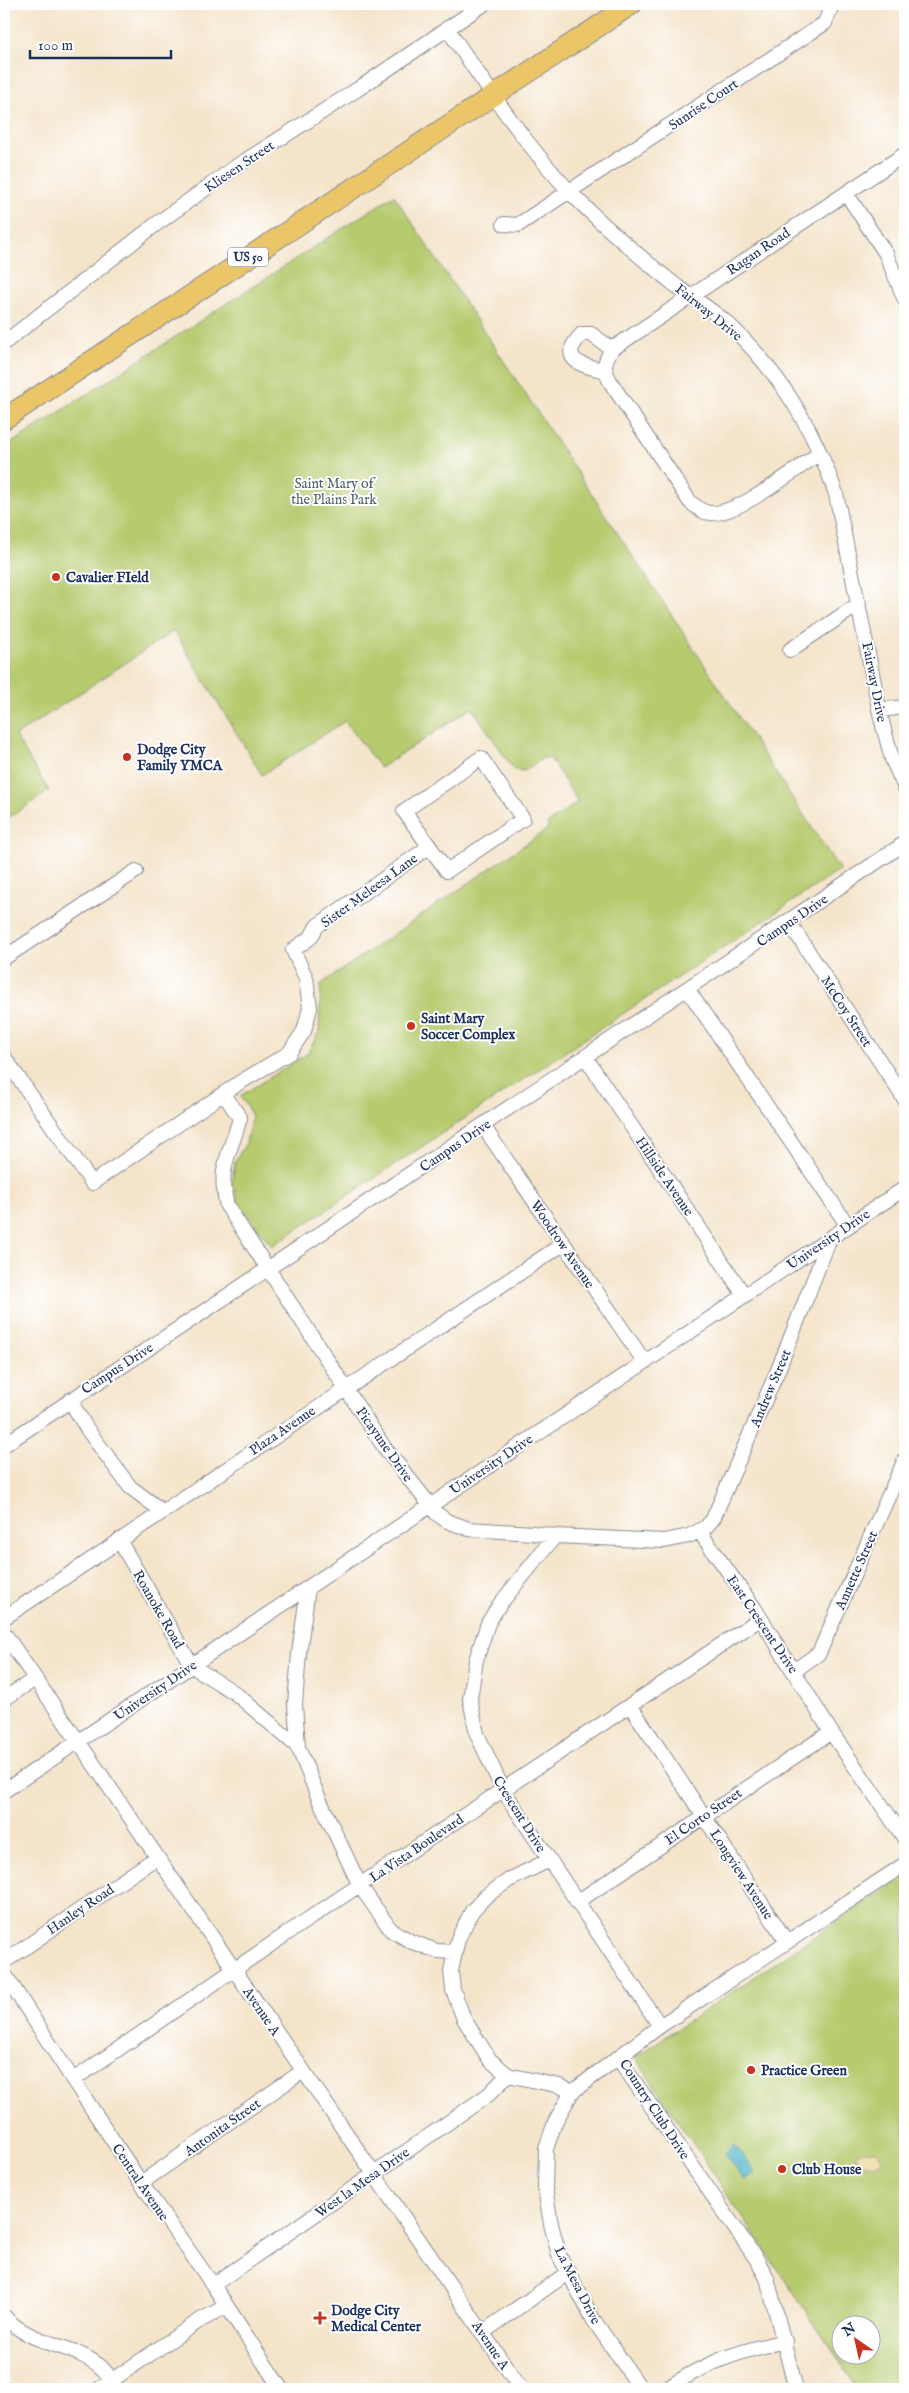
<svg xmlns="http://www.w3.org/2000/svg" width="909" height="2393" viewBox="0 0 909 2393" font-family="'IM FELL English',serif">
	<rect width="100%" height="100%" fill="#fff"/>
	<filter id="ink" filterUnits="userSpaceOnUse"><feTurbulence type="fractalNoise" baseFrequency=".02" numOctaves="2"/><feDisplacementMap in="SourceGraphic" scale="10" xChannelSelector="R" yChannelSelector="G"/><feConvolveMatrix kernelMatrix="1 2 1 2 8 2 1 2 1" color-interpolation-filters="sRGB"/></filter>
	<filter id="wash" filterUnits="userSpaceOnUse"><feTurbulence type="fractalNoise" baseFrequency=".0096" numOctaves="4" result="noise"/><feDisplacementMap in="SourceGraphic" scale="20" xChannelSelector="R" yChannelSelector="G"/><feGaussianBlur stdDeviation="1.12" result="paint"/><feColorMatrix in="noise" values="0 0 0 0 0 0 0 0 0 0 0 0 0 0 0 0 0 1.4 0 .05"/><feComposite in="paint" operator="in"/></filter>
	<g filter="url(#wash)">
		<rect width="100%" height="100%" fill="#f4e4ca"/>
		<path fill="#b6ca6e" stroke="#687c66" fill-rule="evenodd" d="M394,195L840,870L272,1246L240,1206L232,1184L235,1161L246,1143L252,1116L240,1096L307,1054L319,1032L321,984L549,828L547,824L578,802L550,758H543L524,771L514,770L472,708L380,768L345,721L262,775L174,631L15,736L49,791L4,821V448Z
			M905,1876V2389H858L635,2057ZM842,2326H872V2356H842Z"/>
		<path fill="#eeda9e" stroke="#84847e" d="M863,2150L876,2151L882,2159V2163L874,2166L859,2163L856,2154Z"/>
		<path fill="#49b2c7" stroke="#327092" d="M735,2145L755,2173L744,2180L725,2153Z"/>
	</g>
	<g filter="url(#ink)">
		<g fill="none" stroke-linecap="round" stroke-linejoin="round">
			<g stroke="#888a94" stroke-width="16">
				<path id="minor" d="M447,28C485,84 523,142 570,192C601,224 640,257 675,285C692,298 711,309 727,323C778,370 814,428 836,494L881,718L892,759L905,788
					M846,193L886,254L905,300
					M504,224L518,225L825,23L830,10
					M4,343L155,225L237,166L358,89L484,4
					M603,370C581,366 557,359 582,334H591L612,349
					M820,453C796,469 737,516 710,513C702,513 696,506 690,502L611,383C603,369 603,363 612,349L905,154
					M790,650L859,604
					M879,710L905,707
					M481,758L523,819L447,871L404,811Z
					M789,922L905,1100
					M4,958L136,871
					M688,990L848,1226
					M4,1057L92,1183L239,1083L289,1053L304,1031L310,1008L306,978L293,950L311,937L317,926L430,846
					M586,1058L744,1295
					M224,1094L240,1118C230,1155 217,1167 227,1206L384,1447L437,1514L447,1521L469,1529L533,1533L555,1536L664,1541L689,1536L706,1527L713,1519L778,1370L830,1238
					M483,1126L644,1361
					M70,1400L87,1429L130,1487L162,1511
					M4,1445L905,843
					M699,1531L755,1609L831,1732L905,1839
					M555,1536L500,1604L488,1623L476,1660L470,1699L477,1734L503,1790L660,2026
					M119,1540L192,1666L235,1693L298,1747
					M308,1588L299,1653L295,1704L298,1747L319,1799L360,1886L391,1930L412,1942L437,1951L455,1952
					M4,1618L563,1244
					M4,1633L521,2389
					M794,1671L819,1653L905,1459
					M4,1699L35,1679
					M630,1705L787,1942
					M4,1791L905,1188
					M577,1902L831,1732
					M4,1962L157,1857
					M4,1973L73,2080L141,2183L213,2285L281,2389
					M618,2058L757,2260L767,2278L796,2389
					M508,2075L490,2060L464,2019L453,1990L451,1971L458,1939L472,1911L486,1896L509,1880L549,1860
					M508,2075L560,2086L572,2092
					M73,2080L298,1926L760,1619
					M141,2183L303,2071
					M213,2285L488,2095L508,2075
					M4,2316C29,2345 72,2343 101,2367C107,2373 113,2382 117,2389
					M482,2333L569,2272
					M99,2389L199,2321L227,2306
					M641,2389L593,2319L559,2255L551,2224L545,2188L546,2149L555,2122L572,2092L660,2026L905,1864
					M666,2389C707,2362 736,2352 785,2341"/>
			</g>
			<g stroke="#888a94" stroke-width="22">
				<path id="highway" d="M4,419L632,4"/>
			</g>
			<use href="#minor" stroke="#fff" stroke-width="14"/>
			<use href="#highway" stroke="#ebc669" stroke-width="20"/>
		</g>
	</g>
	<g fill="#c8321e" stroke="#fff" stroke-width="2">
		<circle cx="56" cy="577" r="5"/>
		<circle cx="127" cy="757" r="5"/>
		<circle cx="411" cy="1026" r="5"/>
		<circle cx="751" cy="2070" r="5"/>
		<circle cx="782" cy="2169" r="5"/>
		<path d="M317.5 2310.5h5v5h5v5h-5v5h-5v-5h-5v-5h5z"/>
	</g>
	<g text-anchor="middle" stroke-width="4" stroke-linejoin="round" paint-order="stroke">
		<rect fill="#fff" stroke="#5f6d8e" stroke-width="1" x="228" y="247.5" width="40" height="19" rx="4"/>
		<g font-size="12" font-weight="bold" fill="#1b2f5e">
			<text x="248" y="261">US 50</text>
		</g>
		<g font-size="14" fill="#1b2f5e" stroke="#fff">
			<text transform="translate(703 104) rotate(-34)" y="5">Sunrise Court</text>
			<text transform="translate(239 166) rotate(-34)" y="5">Kliesen Street</text>
			<text transform="translate(758 251) rotate(-34)" y="5">Ragan Road</text>
			<text transform="translate(709 312) rotate(39)" y="5">Fairway Drive</text>
			<text transform="translate(875 682) rotate(79)" y="5">Fairway Drive</text>
			<text transform="translate(369 890) rotate(-36)" y="5">Sister Meleesa Lane</text>
			<text transform="translate(792 920) rotate(-34)" y="5">Campus Drive</text>
			<text transform="translate(847 1011) rotate(57)" y="5">McCoy Street</text>
			<text transform="translate(455 1145) rotate(-34)" y="5">Campus Drive</text>
			<text transform="translate(665 1176) rotate(56)" y="5">Hillside Avenue</text>
			<text transform="translate(828 1239) rotate(-34)" y="5">University Drive</text>
			<text transform="translate(563 1244) rotate(56)" y="5">Woodrow Avenue</text>
			<text transform="translate(117 1368) rotate(-33)" y="5">Campus Drive</text>
			<text transform="translate(770 1388) rotate(-67)" y="5">Andrew Street</text>
			<text transform="translate(282 1430) rotate(-34)" y="5">Plaza Avenue</text>
			<text transform="translate(385 1444) rotate(55)" y="5">Picayune Drive</text>
			<text transform="translate(491 1464) rotate(-34)" y="5">University Drive</text>
			<text transform="translate(856 1570) rotate(-66)" y="5">Annette Street</text>
			<text transform="translate(159 1609) rotate(60)" y="5">Roanoke Road</text>
			<text transform="translate(763 1624) rotate(56)" y="5">East Crescent Drive</text>
			<text transform="translate(155 1690) rotate(-34)" y="5">University Drive</text>
			<text transform="translate(520 1814) rotate(58)" y="5">Crescent Drive</text>
			<text transform="translate(703 1816) rotate(-34)" y="5">El Corto Street</text>
			<text transform="translate(416 1848) rotate(-34)" y="5">La Vista Boulevard</text>
			<text transform="translate(742 1874) rotate(57)" y="5">Longview Avenue</text>
			<text transform="translate(80 1909) rotate(-34)" y="5">Hanley Road</text>
			<text transform="translate(262 2011) rotate(56)" y="5">Avenue A</text>
			<text transform="translate(655 2109) rotate(57)" y="5">Country Club Drive</text>
			<text transform="translate(222 2127) rotate(-35)" y="5">Antonita Street</text>
			<text transform="translate(141 2182) rotate(56)" y="5">Central Avenue</text>
			<text transform="translate(362 2182) rotate(-35)" y="5">West la Mesa Drive</text>
			<text transform="translate(578 2285) rotate(63)" y="5">La Mesa Drive</text>
			<text transform="translate(491 2345) rotate(56)" y="5">Avenue A</text>
		</g>
		<g font-size="14" fill="#4a5e63" stroke="#fff">
			<text x="334" y="488">Saint Mary of<tspan x="334" dy="16">the Plains Park</tspan></text>
		</g>
		<g font-size="14" font-weight="bold" fill="#1b2f5e" stroke="#fff" text-anchor="start">
			<text x="66" y="582">Cavalier FIeld</text>
			<text x="137" y="754">Dodge City<tspan x="137" dy="16">Family YMCA</tspan></text>
			<text x="421" y="1023">Saint Mary<tspan x="421" dy="16">Soccer Complex</tspan></text>
			<text x="761" y="2075">Practice Green</text>
			<text x="792" y="2174">Club House</text>
			<text x="331" y="2315">Dodge City<tspan x="331" dy="16">Medical Center</tspan></text>
		</g>
	</g>
	<rect width="909" height="2393" fill="none" stroke="#fff" stroke-width="20"/>
	<g transform="translate(856 2340) rotate(326)"><circle r="24" fill="#ffffff" stroke="#a4acbf"/>
	<path d="M0-4L9 19L0 12L-9 19Z" fill="#c8321e"/>
	<text y="-8" font-size="14" font-weight="bold" text-anchor="middle" fill="#1b2f5e">N</text>
	</g>
	<path d="M30 50v8h141v-8" fill="none" stroke="#1b2f5e" stroke-width="2.5"/>
	<text x="38" y="50" font-size="15" fill="#1b2f5e" stroke="#ffffff" stroke-width="4" paint-order="stroke">100 m</text>
</svg>
